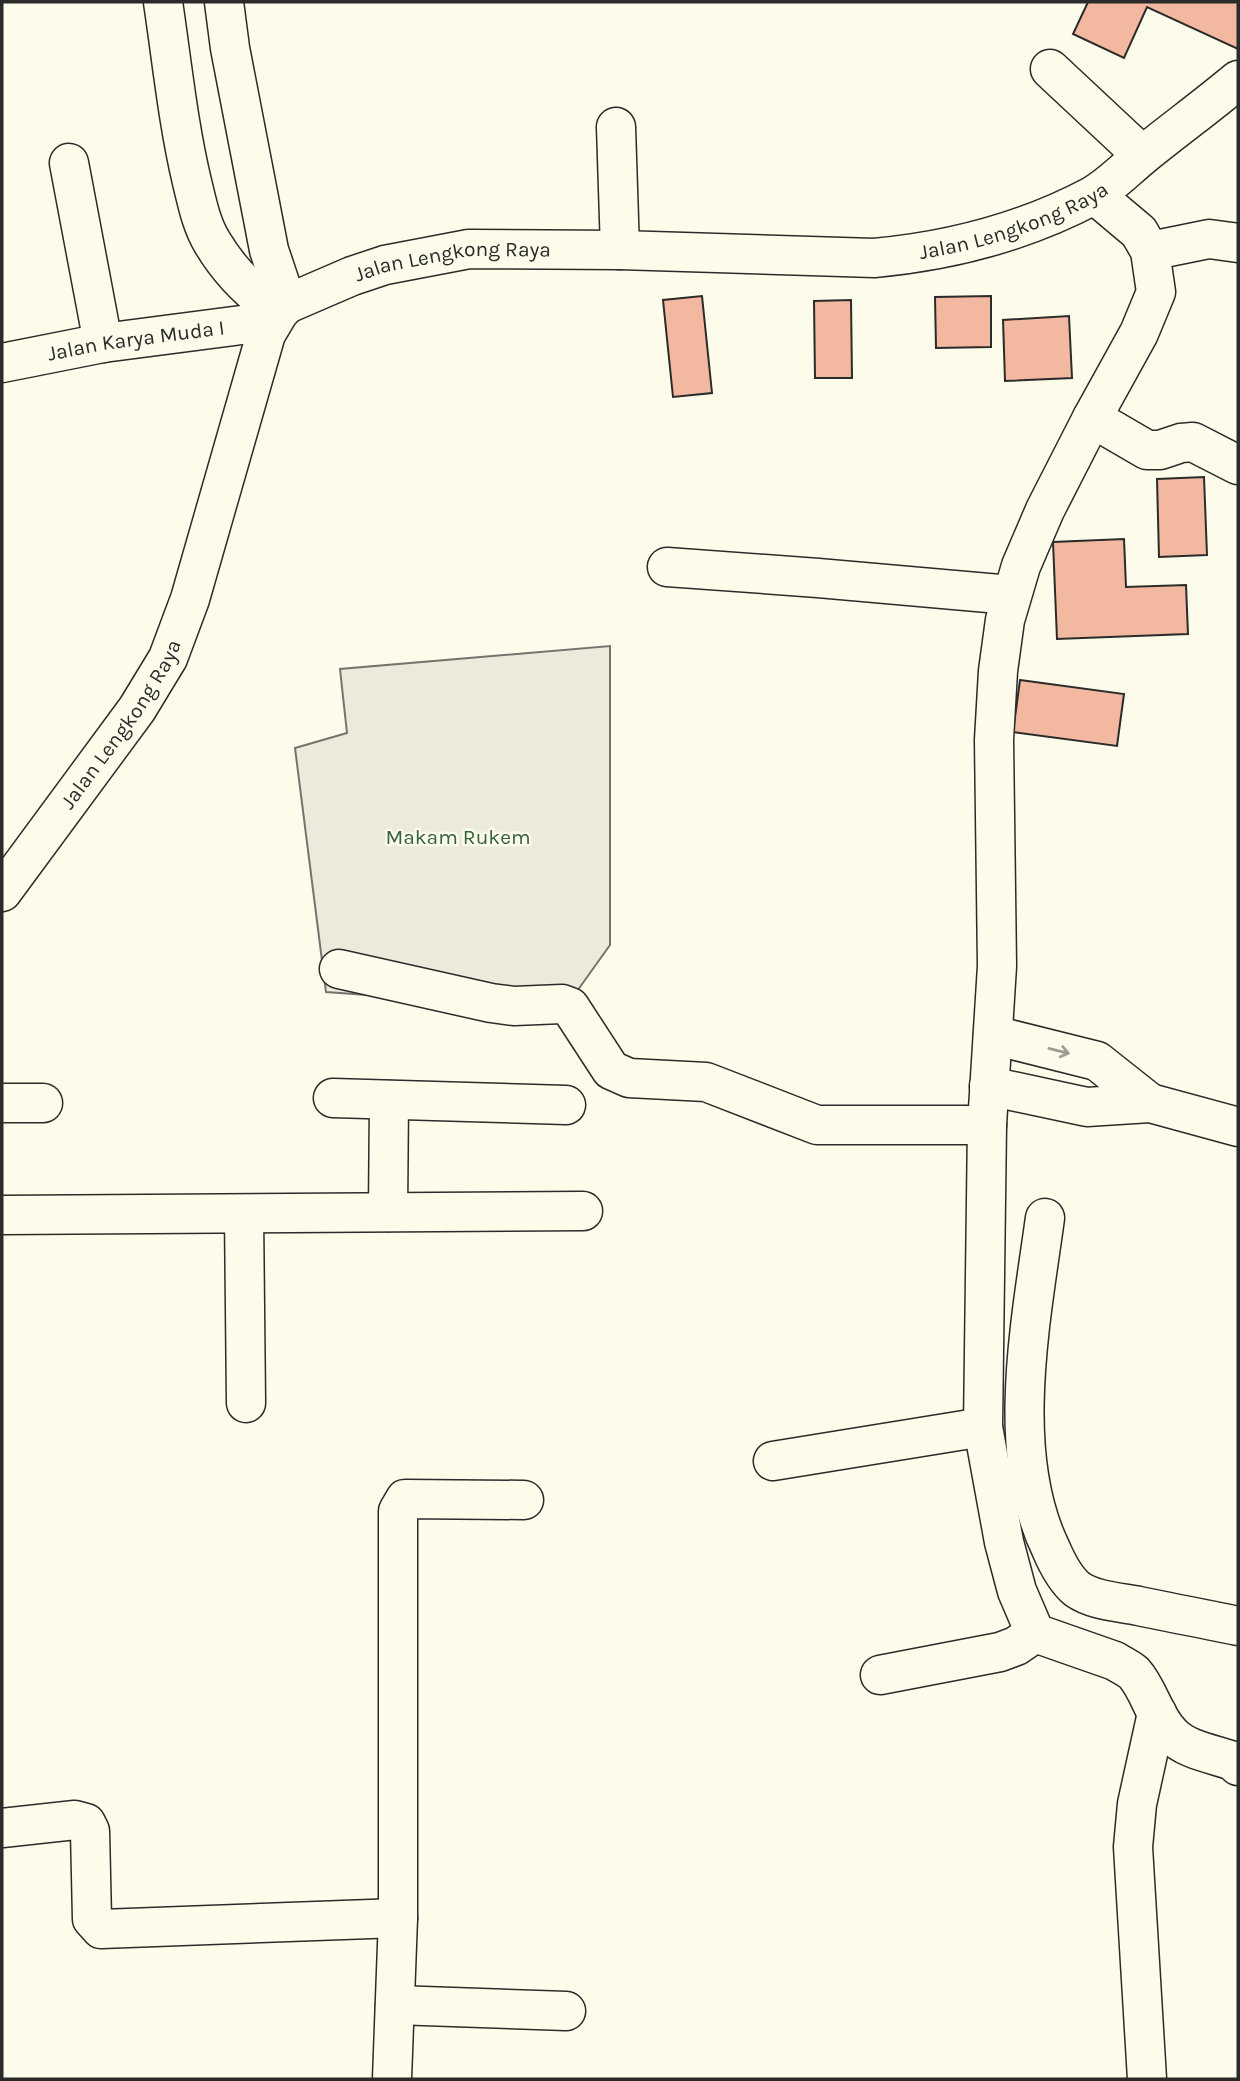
<svg xmlns="http://www.w3.org/2000/svg" width="1240" height="2081" viewBox="0 0 1240 2081" font-family="Karla,sans-serif">
	<rect width="100%" height="100%" fill="#fdfbea"/>
	<path fill="#ecebdb" stroke="#74746e" stroke-width="2" d="M610,646V945L560,1015L452,1001L326,992L295,748L347,733L340,669Z"/>
	<path fill="#f2b8a0" stroke="#2b2b2b" stroke-width="2" d="M1088,2H1238V49L1147,7L1124,58L1073,34Z
		M702,296L712,393L673,397L663,300Z
		M991,296V347L936,348L935,297Z
		M851,300L852,378H815L814,301Z
		M1069,316L1072,378L1005,381L1003,320Z
		M1204,477L1207,555L1159,557L1157,479Z
		M1124,539L1126,587L1186,585L1188,634L1057,639L1053,542Z
		M1020,680L1124,694L1117,746L1013,732Z"/>
	<g fill="none" stroke-linecap="round" stroke-linejoin="round">
		<g stroke="#2b2b2b" stroke-width="41">
			<g id="minor">
				<path d="M163,2C172,62 178,123 192,182C197,202 201,224 212,242C229,271 251,293 279,312"/>
				<path d="M224,2L230,48L269,250L287,304"/>
				<path d="M1050,69L1142,155"/>
				<path d="M616,127L620,250"/>
				<path d="M69,163L103,343"/>
				<path d="M1095,195L1139,232L1150,251L1156,292L1139,333L1092,418L1045,510L1021,566L1005,620L998,671L994,740L997,966L987,1125L983,1427L1004,1542L1017,1591L1035,1633L1115,1661C1121,1665 1128,1668 1134,1673C1150,1691 1154,1718 1172,1735C1186,1750 1214,1754 1233,1761L1238,1766"/>
				<path d="M1150,251L1209,239L1238,243"/>
				<path id="s1" d="M2,363L103,343L272,321"/>
				<path d="M1092,418L1147,450H1160L1181,443L1193,442L1238,465"/>
				<path d="M667,567L818,578L1011,595"/>
				<path id="s2" d="M2,892L137,709L168,658L190,599L266,334L279,312L287,304L352,276L385,265L469,249L620,250L874,258C950,251 1024,232 1092,196C1110,186 1126,169 1142,156C1174,130 1207,106 1238,80"/>
				<path d="M339,969L491,1003L514,1006L562,1004L570,1007L611,1070L629,1078L706,1082L817,1125H987"/>
				<path d="M993,1035L1097,1061L1150,1103"/>
				<path d="M989,1086L1087,1107L1150,1103L1238,1127"/>
				<path d="M333,1098L566,1105"/>
				<path d="M2,1103H43"/>
				<path d="M388,1212L389,1100"/>
				<path d="M244,1214L246,1403"/>
				<path d="M2,1215L583,1211"/>
				<path d="M1045,1218C1031,1320 1004,1453 1051,1549C1057,1563 1065,1579 1077,1589C1094,1601 1119,1602 1139,1606C1172,1613 1205,1619 1238,1626"/>
				<path d="M773,1461L983,1427"/>
				<path d="M880,1675L1000,1652L1016,1646L1035,1633"/>
				<path d="M2,1828L75,1820L86,1823L90,1831L92,1919L101,1929L398,1918"/>
				<path d="M395,2005L566,2011"/>
				<path d="M392,2079L398,1918V1511L405,1499L524,1500"/>
				<path d="M1147,2079L1133,1847L1137,1804L1157,1713"/>
			</g>
		</g>
		<use href="#minor" stroke="#fdfbea" stroke-width="38"/>
	</g>
	<defs><path id="oneway-shaft" d="M-6 0H5M1.5-3L5.5 0L1.5 3" fill="none" stroke-width="1.6" stroke-linecap="round" stroke-linejoin="round" transform="scale(1.75)"/></defs>
	<use stroke="#9e9d94" href="#oneway-shaft" transform="translate(1059 1051) rotate(14)"/>
	<g text-anchor="middle" stroke-width="5" stroke-linejoin="round" paint-order="stroke">
		<g font-size="21" fill="#2b2b2b" stroke="#fdfbea">
			<text dy="7" stroke="none"><textPath href="#s2" startOffset="1404">Jalan Lengkong Raya</textPath></text>
			<text dy="7" stroke="none"><textPath href="#s2" startOffset="836">Jalan Lengkong Raya</textPath></text>
			<text dy="7" stroke="none"><textPath href="#s1" startOffset="136">Jalan Karya Muda I</textPath></text>
			<text dy="7" stroke="none"><textPath href="#s2" startOffset="206">Jalan Lengkong Raya</textPath></text>
		</g>
		<g font-size="21" fill="#34623c" stroke="#fdfbea">
			<text x="458" y="844">Makam Rukem</text>
		</g>
	</g>
	<rect width="1240" height="2081" fill="none" stroke="#2b2b2b" stroke-width="7"/>
</svg>
